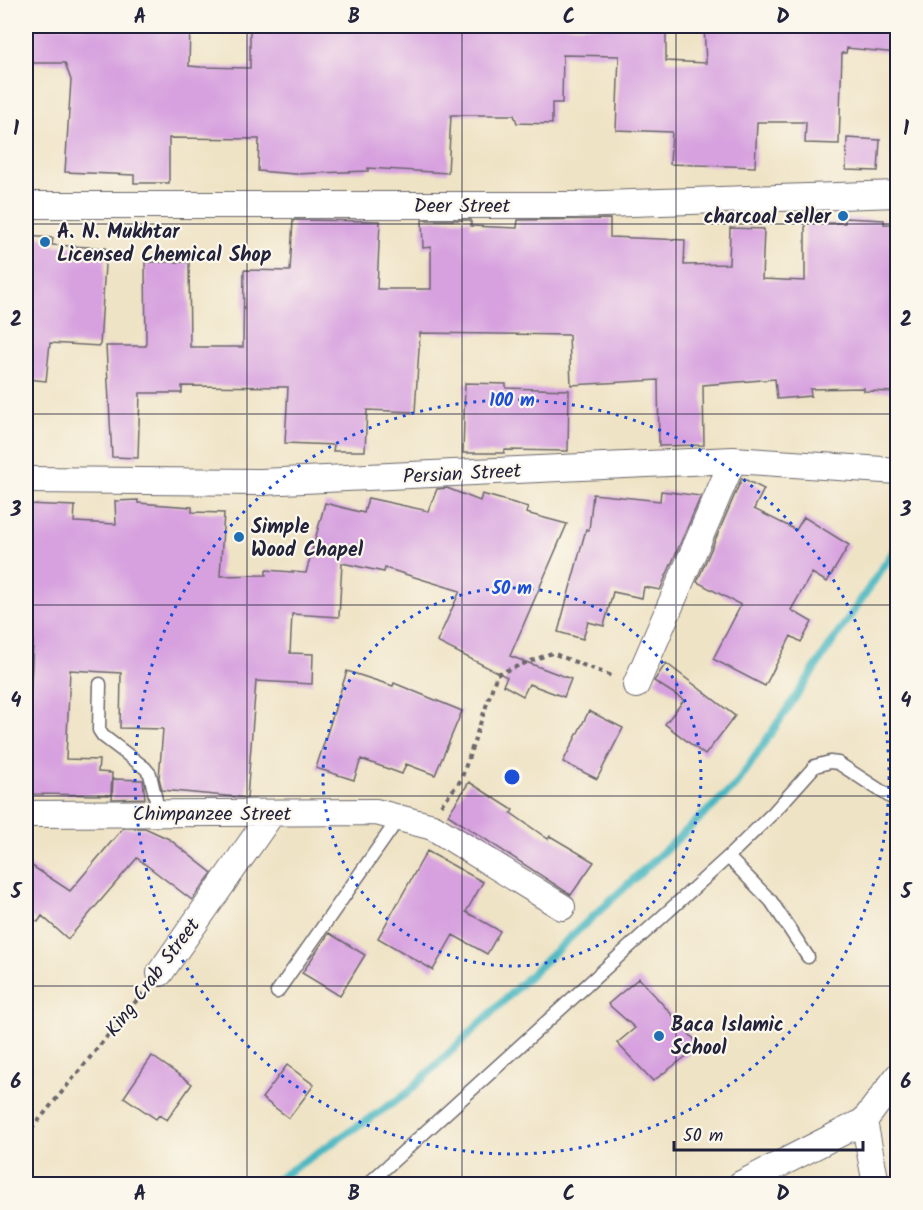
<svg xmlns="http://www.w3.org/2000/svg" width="923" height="1210" viewBox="0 0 923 1210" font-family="Kalam,sans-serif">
	<rect width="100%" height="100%" fill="#fbf7ec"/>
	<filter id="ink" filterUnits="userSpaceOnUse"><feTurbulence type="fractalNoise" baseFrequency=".0167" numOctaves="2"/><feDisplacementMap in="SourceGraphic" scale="12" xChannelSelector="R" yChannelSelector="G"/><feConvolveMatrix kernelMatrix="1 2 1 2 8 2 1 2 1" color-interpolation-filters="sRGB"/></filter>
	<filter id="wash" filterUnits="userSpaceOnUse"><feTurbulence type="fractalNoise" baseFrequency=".008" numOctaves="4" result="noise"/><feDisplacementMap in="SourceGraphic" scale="24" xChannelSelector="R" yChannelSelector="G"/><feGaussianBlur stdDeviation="1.35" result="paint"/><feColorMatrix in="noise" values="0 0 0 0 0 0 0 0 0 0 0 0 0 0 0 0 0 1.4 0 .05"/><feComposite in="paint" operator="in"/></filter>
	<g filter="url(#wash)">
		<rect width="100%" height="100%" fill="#efe3c5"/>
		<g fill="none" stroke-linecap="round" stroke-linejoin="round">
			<path stroke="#48b7c1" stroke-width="8" d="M270,1184L405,1095L562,945L736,785L898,545"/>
		</g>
		<g id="blocks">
			<path fill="#d7a1df" d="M26,26H190L189,66L201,67L250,68V26H666V61L706,63L704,26H897V53L847,48L846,53H842L839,144L805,143L806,122H757L755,167L670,164L672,132L616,130L619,56L563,55L562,103H552V124L517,123L514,115H451L448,173L368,168V171L295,174L258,171L259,139L169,138V183H134V175L65,172L71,80L65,63H26Z
				M847,138L880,140L878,171L846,170Z
				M845,218L884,220V224H897V392L864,391V388L810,389L811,396L777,399L775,379L703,385L704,445L659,446L658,380L571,385L569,335L420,333L415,412L367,410L365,451H333L334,445L285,443L288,387L182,386V393H140L138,458L112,457L106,346H146L145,262H189L190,347H243L244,270L290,271L293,220L380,221L377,289H431V247L423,248L422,220H471V226L517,228L518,220L610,219V237L685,240L684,265L729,264L730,228L764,229L762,279L805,281V223H845Z
				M26,236L53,238L52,245L106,248L100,346L50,343L46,381L26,379Z
				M465,383L506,384V388L569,390L568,451L505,450L504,453H463Z
				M742,478L764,489L754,509L796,530L804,517L849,545L827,582L812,573L791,610L812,622L801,642L791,636L765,686L713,659L741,605L697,582Z
				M447,488L480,501L482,494L528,507L526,513L567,524L510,656L571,679L564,697L529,684L523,696L503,685L507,677L437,642L460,591L385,568L384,572L342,563L339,617L292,614L290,653L313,654L312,684L256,681L247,798L162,790L159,778L163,729L120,728L121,673L70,670L66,759L99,760L98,772L112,773L111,795L26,794V746H28L34,621H26V504L75,506L74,522L116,524L115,501L138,500V503L192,507V512L224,513L220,576L266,575V570L306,573L325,503L364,513L368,498L428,511L437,489Z
				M661,491L701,496L660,590L644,587L642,598L613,592L604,626L588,622L583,639L558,632L586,529L589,530L593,494L660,501Z
				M666,663L735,716L705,755L665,724L684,700L654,681Z
				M347,671L393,686L394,683L462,711L435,775L406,764L402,774L361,759L354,780L316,768Z
				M589,711L623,728L597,779L563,762Z
				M113,779L143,780L145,798L112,799Z
				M469,782L513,810L511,813L548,839L550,836L594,862L571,895L448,815Z
				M123,828H145L169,839L212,873L192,900L137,858L68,939L42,916L38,922L26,914V862L70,891Z
				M427,851L483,882L466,912L500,931L487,954L453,935L433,970L378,938Z
				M329,933L365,955L340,996L302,973Z
				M639,978L700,1046L653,1081L617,1043L635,1028L608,1004Z
				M152,1056L192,1084L167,1120L159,1115L156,1119L124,1097Z
				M287,1065L314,1085L289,1118L262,1098Z"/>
		</g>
	</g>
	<g filter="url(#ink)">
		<use href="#blocks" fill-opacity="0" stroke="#6a666b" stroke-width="1.5"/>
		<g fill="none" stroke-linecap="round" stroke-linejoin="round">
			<g stroke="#6a666b" stroke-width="15">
				<path id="service" d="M100,684L99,730L103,736L145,768L150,774L159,813
					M728,857L771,901L808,957
					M277,992L399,818
					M368,1184L728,857L774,812L815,766L830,762L838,763L898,802"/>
			</g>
			<g stroke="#6a666b" stroke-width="28">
				<path id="minor" d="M26,205H574L898,194
					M26,480L261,482L733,460L898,471
					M636,685L733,460
					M26,814L376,812L433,827L562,907
					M160,973L272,813
					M864,1121L876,1184
					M741,1184L864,1121L898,1076"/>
			</g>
			<path stroke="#6a666b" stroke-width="4" stroke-dasharray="4.5 4.5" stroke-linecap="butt" d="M441,805L461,780L497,674L552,653L612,676
				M26,1136L145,990"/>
			<use href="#service" stroke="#fff" stroke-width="12"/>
			<use href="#minor" stroke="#fff" stroke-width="26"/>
		</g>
	</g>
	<path fill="none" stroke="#22223b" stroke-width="1.5" stroke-opacity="0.55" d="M247,26V1184M462,26V1184M676,26V1184M26,224H898M26,414H898M26,605H898M26,796H898M26,986H898"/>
	<g fill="none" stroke="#1d4ed8" stroke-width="3" stroke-dasharray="3 6">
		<circle cx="512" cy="777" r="189"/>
		<circle cx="512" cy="777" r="377"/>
	</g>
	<g fill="#1f6fb2" stroke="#fbf7ec" stroke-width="2">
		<circle cx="843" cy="216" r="6"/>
		<circle cx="45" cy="242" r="6"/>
		<circle cx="239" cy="537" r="6"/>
		<circle cx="659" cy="1036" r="6"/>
	</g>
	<g text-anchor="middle" stroke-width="4.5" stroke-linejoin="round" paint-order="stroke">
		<g font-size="20" fill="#22223b" stroke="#fbf7ec">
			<text x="462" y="212">Deer Street</text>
			<text transform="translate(462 473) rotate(-3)" y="7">Persian Street</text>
			<text x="212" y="820">Chimpanzee Street</text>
			<text transform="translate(152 977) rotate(-53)" y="7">King Crab Street</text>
		</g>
		<g font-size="20" font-weight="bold" fill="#22223b" stroke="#fbf7ec" text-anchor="start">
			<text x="831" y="223" text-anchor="end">charcoal seller</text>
			<text x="57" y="238">A. N. Mukhtar<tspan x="57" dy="23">Licensed Chemical Shop</tspan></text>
			<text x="251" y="533">Simple<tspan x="251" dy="23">Wood Chapel</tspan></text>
			<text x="671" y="1031">Baca Islamic<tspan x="671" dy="23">School</tspan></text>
		</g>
	</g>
	<circle cx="512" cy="777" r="9" fill="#1d4ed8" stroke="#fbf7ec" stroke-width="3"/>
	<g font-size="18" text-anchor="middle" font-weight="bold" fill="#1d4ed8" stroke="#fbf7ec" stroke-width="4.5" stroke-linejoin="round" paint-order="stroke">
		<text x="512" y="406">100 m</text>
		<text x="512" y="594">50 m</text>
	</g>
	<rect width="923" height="1210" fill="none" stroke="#fbf7ec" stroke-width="66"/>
	<path d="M674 1141v9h189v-9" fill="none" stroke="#22223b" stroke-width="3"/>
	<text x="683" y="1141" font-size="18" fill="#22223b" stroke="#fbf7ec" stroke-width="4.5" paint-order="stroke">50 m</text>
	<rect x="33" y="33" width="857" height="1144" fill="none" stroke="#22223b" stroke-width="2"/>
	<g font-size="20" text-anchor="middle" font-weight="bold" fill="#22223b">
		<text x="140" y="23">A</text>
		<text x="354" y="23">B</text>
		<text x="569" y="23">C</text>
		<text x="783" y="23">D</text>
		<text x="16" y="135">1</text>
		<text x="906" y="135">1</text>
		<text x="16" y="326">2</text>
		<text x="906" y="326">2</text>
		<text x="16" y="516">3</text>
		<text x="906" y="516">3</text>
		<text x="16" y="707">4</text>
		<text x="906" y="707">4</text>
		<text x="16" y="898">5</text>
		<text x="906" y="898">5</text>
		<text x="16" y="1088">6</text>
		<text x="906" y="1088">6</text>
		<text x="140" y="1200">A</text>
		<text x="354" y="1200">B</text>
		<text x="569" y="1200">C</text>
		<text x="783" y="1200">D</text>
	</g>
</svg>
